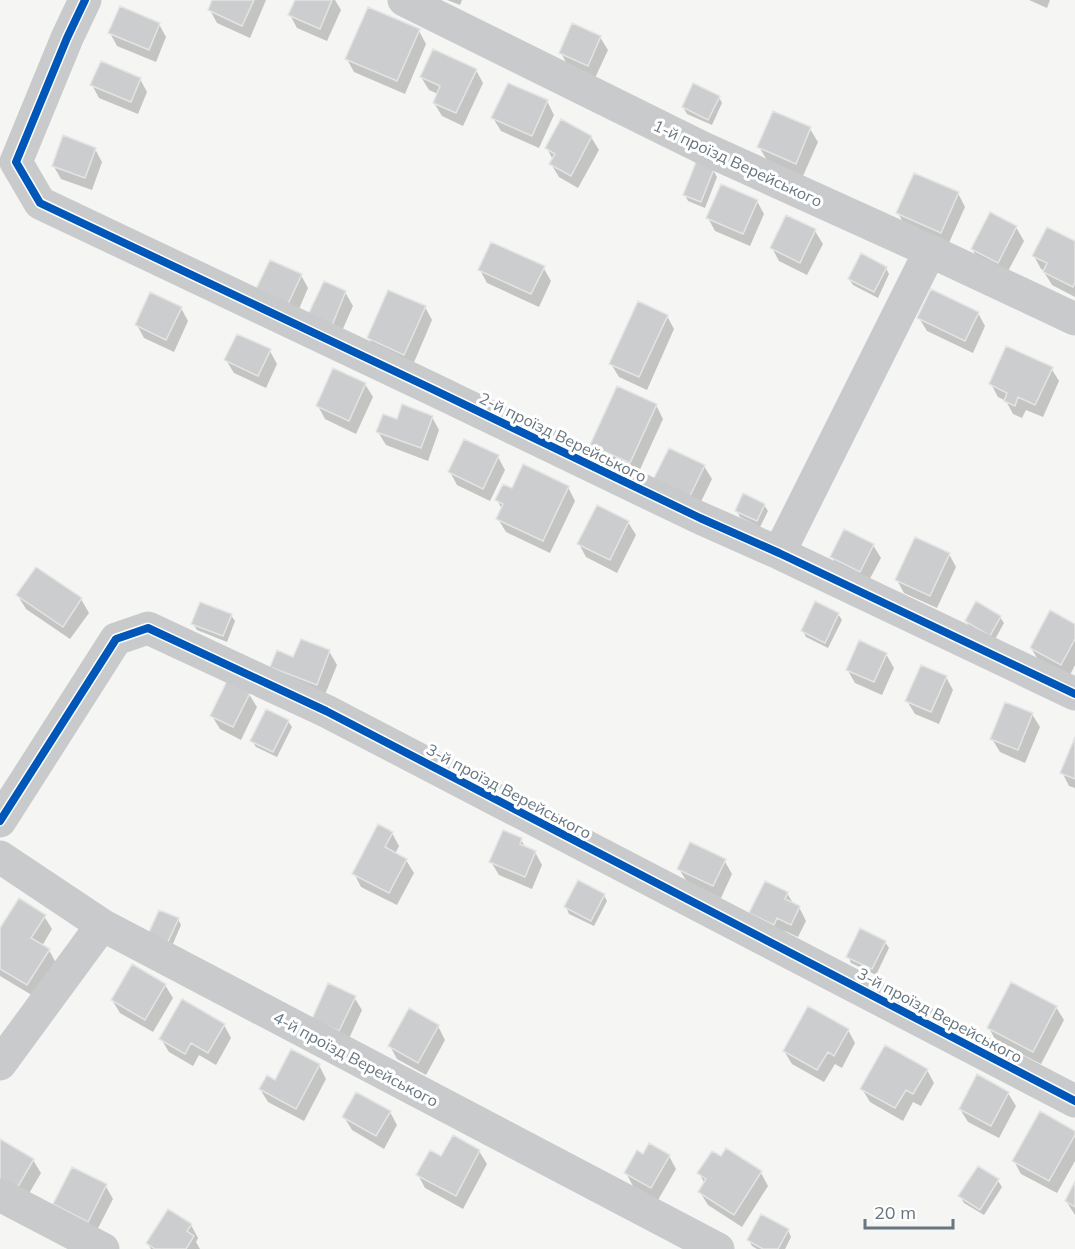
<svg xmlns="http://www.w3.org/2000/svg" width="1075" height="1249" viewBox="0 0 1075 1249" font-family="Mulish,sans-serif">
	<rect width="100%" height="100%" fill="#f5f5f4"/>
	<path fill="#0003" d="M214,0H266L250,38L217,23L210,10Z
		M296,0H335L341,10L327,41L297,28L290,15Z
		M447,0H462L460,5Z
		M1029,0H1050L1047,8Z
		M159,24L166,37L156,62L117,46L110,33Z
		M419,31L426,44L405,94L354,72L347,59Z
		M600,37L608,50L595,78L568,66L561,53Z
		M476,70L483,83L463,126L442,116L434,103L438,94L429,90L421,77Z
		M140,79L147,92L138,114L99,98L92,85Z
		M719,97L722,103L712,125L687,114L683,107Z
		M547,101L554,115L539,148L501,131L493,118Z
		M810,129L818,142L803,176L767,160L759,147Z
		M591,137L599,150L578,188L559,177L551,164L553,160L547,148Z
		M95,149L102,162L92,190L61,179L53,165Z
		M713,170L717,177L705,208L688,201L685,195Z
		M958,193L965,207L948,245L905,226L898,213Z
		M757,201L764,214L750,246L715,231L708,218Z
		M990,214L1016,227L1024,241L1006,275L980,262L972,249Z
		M815,231L823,244L807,275L779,261L772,248Z
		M1075,243V297L1052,285L1044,272L1045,271L1041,269L1034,256Z
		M543,267L551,281L539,307L487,283L480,270Z
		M886,268L889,274L878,298L853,285L849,279Z
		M301,275L308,288L296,316L266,302Z
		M345,292L353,306L338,340L309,317Z
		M425,307L432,320L412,367L376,351L369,338Z
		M181,308L188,321L174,352L144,338L137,325Z
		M978,313L985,326L973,353L927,331L919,318Z
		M667,316L674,329L647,390L619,377L611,364Z
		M270,351L277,364L266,388L234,373L226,360Z
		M1051,368L1059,381L1043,417L1026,410L1022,418L1013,414L1006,401L998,397L991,384Z
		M365,384L373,397L356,434L325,419L318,406Z
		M656,405L663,419L637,476L600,458L592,445Z
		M432,417L439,430L428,461L386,445L378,432L398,421Z
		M498,457L505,470L490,501L457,485L450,472Z
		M704,466L712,479L697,510L662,493Z
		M568,487L575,501L550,553L506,532L498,519L502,509L497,500L513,490Z
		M764,505L768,511L760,527L740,517L737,511Z
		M628,522L636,535L617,573L586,557L579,544Z
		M873,545L881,558L867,584L839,570L832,557Z
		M949,554L956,567L937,608L904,593L897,580Z
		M36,569L81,599L89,613L70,639L26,609L18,596Z
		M838,614L842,620L828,648L806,637L803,631Z
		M231,615L235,621L227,642L197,630L193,624Z
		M1000,617L1004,623L994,641L970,627L966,621Z
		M1075,626V665L1069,677L1039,661L1031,648Z
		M329,651L337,665L324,697L279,680L272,666L294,659Z
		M886,654L894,668L882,695L855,683L847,669Z
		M946,677L953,690L939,724L915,714L907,701Z
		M249,694L257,707L241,740L220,729L212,716Z
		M1032,714L1040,727L1025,763L1000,752L992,739Z
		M288,721L292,727L277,757L256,747L252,741Z
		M1075,740V788L1069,786L1062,772Z
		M392,833L399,846L395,854L406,860L414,873L397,905L361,887L354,873Z
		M521,840L526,848L535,852L542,865L532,889L499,875L491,862Z
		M724,860L732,874L721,898L687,882L679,869Z
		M787,893L794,905L799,907L806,921L798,937L785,931L782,937L751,913Z
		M604,895L607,901L594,926L569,914L566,907Z
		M44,916L52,929L42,946L49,950L56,963L35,997L0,976V931Z
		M178,919L181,925L169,953L151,946Z
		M885,942L889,948L876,975L851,963L848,956Z
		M165,985L173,998L153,1032L120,1013L112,1000Z
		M354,997L362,1010L347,1043L321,1032Z
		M1056,1007L1064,1020L1041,1064L996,1041L989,1028Z
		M224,1025L231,1038L216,1065L199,1055L193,1066L169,1052L161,1039Z
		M438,1026L445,1040L426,1075L397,1059L390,1046Z
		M848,1030L855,1043L842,1068L835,1064L824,1082L792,1064L784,1051Z
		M319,1065L326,1079L304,1121L268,1102L260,1089L275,1082Z
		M927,1070L934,1083L921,1106L913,1102L903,1121L870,1102L862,1089Z
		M1008,1093L1016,1106L999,1138L968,1122L960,1109Z
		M390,1112L397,1125L384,1149L352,1130L344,1117Z
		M1075,1133V1161L1057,1193L1021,1174L1014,1161Z
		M0,1141L33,1160L41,1173L24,1202Z
		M479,1151L487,1164L463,1209L425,1188L418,1175L442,1158Z
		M643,1156H669L676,1169L658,1200L633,1186L626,1173Z
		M978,1168L998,1181L1002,1187L984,1215L964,1203L960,1196Z
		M699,1173H761L768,1186L742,1227L708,1205L700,1192L705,1184Z
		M1075,1184V1215L1066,1201Z
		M105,1185L113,1199L95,1234L63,1217L55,1204Z
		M191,1225L198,1238L196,1242L200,1249H151L147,1243Z
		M788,1230L791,1237L785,1249H757L752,1246L749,1240Z"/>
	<path fill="#cccdce" stroke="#e4e4e4" stroke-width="1.5" d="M212,0H254L242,26L208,10Z
		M295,0H332L320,29L288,15Z
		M120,6L160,23L149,50L108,33Z
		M368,7L420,29L397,81L345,59Z
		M572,23L601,36L588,66L559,53Z
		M433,49L477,69L456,113L433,103L440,86L420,77Z
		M101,61L141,78L131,102L90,85Z
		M508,83L548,100L532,136L491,118Z
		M693,83L720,96L708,120L682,107Z
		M773,111L811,127L796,164L757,147Z
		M561,119L592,136L571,176L549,164L555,154L545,148Z
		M63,135L96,148L85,178L52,166Z
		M696,162L714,169L701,202L683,195Z
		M914,173L959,192L941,233L896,213Z
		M721,184L758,200L743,234L706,218Z
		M990,212L1017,226L998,263L971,249Z
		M786,215L816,229L800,263L770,248Z
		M1047,227L1075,241V283L1073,287L1043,272L1047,263L1032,256Z
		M491,242L545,266L531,294L478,270Z
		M861,253L887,267L874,292L848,279Z
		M270,260L302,274L288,304L256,289Z
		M324,281L346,291L331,328L307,317Z
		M931,289L979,312L965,341L917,318Z
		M388,290L426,306L404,355L367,338Z
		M150,292L182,307L166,340L135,325Z
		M638,301L668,315L639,377L609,364Z
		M237,334L271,349L258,376L224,360Z
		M1006,346L1053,367L1035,405L1018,397L1015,406L1004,401L1007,393L989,384Z
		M333,368L366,383L349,421L316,406Z
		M617,386L657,404L630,463L590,445Z
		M402,404L433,416L421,448L376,432L383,414L397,419Z
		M464,439L499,455L483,489L448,472Z
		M669,448L705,465L689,498L653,480Z
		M523,464L569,486L543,541L496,519L503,504L495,500L503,484L512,488Z
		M743,493L765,504L757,521L735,511Z
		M597,505L629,521L610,560L577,544Z
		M844,529L874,544L860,572L830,557Z
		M915,537L950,553L930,596L895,580Z
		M36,567L82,598L63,627L16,595Z
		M815,601L839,613L825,643L801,631Z
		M976,601L1001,616L990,636L965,621Z
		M200,602L232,614L223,636L191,624Z
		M1050,610L1075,624V639L1061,665L1030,648Z
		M301,639L330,650L317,685L270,667L277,650L293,657Z
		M859,640L887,653L874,682L846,670Z
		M921,665L947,676L931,712L905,701Z
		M227,681L250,693L233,727L210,716Z
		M1005,702L1033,713L1018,750L990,739Z
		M266,709L289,720L273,752L250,741Z
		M1075,737V779L1060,773Z
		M378,824L393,832L385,847L407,859L389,893L352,874Z
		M503,830L522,838L520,844L536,851L525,877L489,862Z
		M690,842L726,859L713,886L677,869Z
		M578,880L605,894L591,921L564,907Z
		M765,881L788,892L785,899L800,906L791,925L777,918L774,925L749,913Z
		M19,898L46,915L31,938L50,949L27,985L0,969V928Z
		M159,910L179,918L165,948L146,939Z
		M860,928L886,941L872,969L846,957Z
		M132,964L166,984L145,1020L111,1000Z
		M1011,982L1057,1006L1033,1052L987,1028Z
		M328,983L356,996L339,1031L312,1019Z
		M182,999L225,1024L208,1053L191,1043L185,1054L159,1039Z
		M808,1006L849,1029L834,1056L828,1052L817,1070L783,1051Z
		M409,1008L439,1025L418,1063L388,1046Z
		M885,1045L928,1069L913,1094L906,1090L895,1108L860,1089Z
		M291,1049L320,1064L296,1109L259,1089L267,1075L275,1080Z
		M977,1074L1009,1092L991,1126L959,1109Z
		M356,1092L391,1111L376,1136L342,1117Z
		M1040,1111L1075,1131V1135L1049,1181L1012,1161Z
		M453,1135L480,1150L456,1196L416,1175L430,1150L441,1156Z
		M0,1139L34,1159L16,1190L0,1181Z
		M649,1143L670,1155L651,1188L624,1173L637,1150L643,1154Z
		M726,1148L762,1171L734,1215L698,1192L706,1179L697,1173L712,1151L721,1156Z
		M978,1166L999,1179L980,1210L958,1196Z
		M72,1167L107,1184L88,1222L53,1204Z
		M1075,1181V1207L1065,1201Z
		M168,1209L192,1224L187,1231L194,1236L186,1249H155L146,1243Z
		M761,1214L789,1229L778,1249H763L747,1240Z"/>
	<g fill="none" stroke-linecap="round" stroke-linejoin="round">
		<path stroke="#c9cacb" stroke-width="33" d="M85,0L67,38L16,162L40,203L428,387L700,518L779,553L1075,694
			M404,0L703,148L930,251L1075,319
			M779,553L930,251
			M0,821L116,639L148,628L326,711L1075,1101
			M0,857L102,925L718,1249
			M0,1064L102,925
			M0,1195L103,1249"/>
		<g stroke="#fff" stroke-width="11">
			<path id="cycleway" d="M85,0L67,38L16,162L40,203L428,387L700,518L779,553L1075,694
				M0,821L116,639L148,628L326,711L1075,1101"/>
		</g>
		<use href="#cycleway" stroke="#0057b8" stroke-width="8"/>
	</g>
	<g text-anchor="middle" stroke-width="6" stroke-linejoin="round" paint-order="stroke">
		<g font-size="16" fill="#677681" stroke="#fff">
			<text transform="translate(738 163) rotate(25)" y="6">1-й проїзд Верейського</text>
			<text transform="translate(563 437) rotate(26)" y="6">2-й проїзд Верейського</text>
			<text transform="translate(509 791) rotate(28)" y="6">3-й проїзд Верейського</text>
			<text transform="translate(940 1015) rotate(28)" y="6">3-й проїзд Верейського</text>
			<text transform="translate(356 1059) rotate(28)" y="6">4-й проїзд Верейського</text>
		</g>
	</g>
	<path d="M865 1219v9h88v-9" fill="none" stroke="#677681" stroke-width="3"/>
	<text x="874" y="1219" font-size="18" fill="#677681" stroke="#ffffff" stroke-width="4.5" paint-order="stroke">20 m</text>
</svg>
